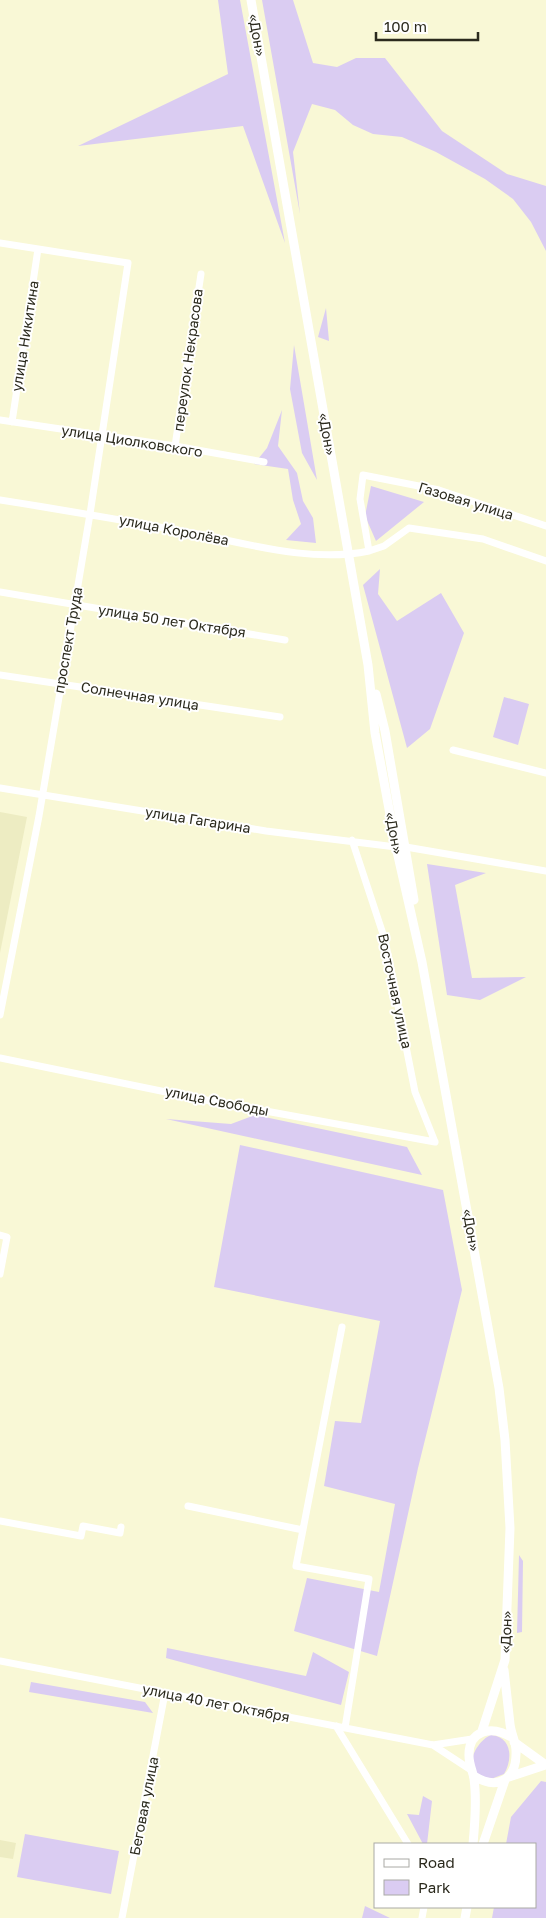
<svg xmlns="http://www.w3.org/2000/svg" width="546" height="1918" viewBox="0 0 546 1918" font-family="'Golos Text',sans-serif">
	<rect width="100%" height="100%" fill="#f9f8d6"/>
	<path fill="#edecc2" d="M0,812L27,817L0,953Z
		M0,1840L16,1843L13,1859L0,1857Z"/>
	<path fill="#daccf2" d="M218,0H240L285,243L243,126L78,146L228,74Z
		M262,0H293L313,63L337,67L356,58H385L442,131L507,174L546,186V251L531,222L513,199L485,179L436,152L402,137L373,134L353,125L335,110L312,104L293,152L300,214Z
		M326,308L329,341L318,337Z
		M294,345L317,480L302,453L290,389Z
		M282,410L278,446L297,473L303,501L313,518L316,543L286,540L301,524L293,500L288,469L254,464L267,448Z
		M371,486L424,502L376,541L365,516Z
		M380,569L378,594L397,621L441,593L464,633L430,729L407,748L363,585Z
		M504,697L529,704L518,745L493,737Z
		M427,864L486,873L455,885L472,978L526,977L480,1000L447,995Z
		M255,1115L407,1147L422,1175L166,1119L231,1124Z
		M240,1145L443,1190L462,1290L418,1468L377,1656L294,1631L307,1578L379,1592L395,1504L324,1486L335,1421L361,1423L380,1321L214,1287Z
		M519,1555L523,1561L522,1632L517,1633Z
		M167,1648L306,1676L313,1652L349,1672L341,1705L166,1658Z
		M31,1682L145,1702L153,1713L29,1692Z
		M491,1735C512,1737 513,1759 504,1774L491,1779C488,1778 482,1777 479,1775C463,1765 478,1740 491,1735Z
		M541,1781L546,1782V1918H492L494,1907H535V1844H506L511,1817Z
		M423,1796L432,1801L427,1844H423L407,1814L419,1815Z
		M25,1834L119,1851L111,1894L17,1877Z
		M365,1906L390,1918H362Z"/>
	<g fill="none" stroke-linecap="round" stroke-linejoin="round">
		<path stroke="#fff" stroke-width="7" d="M0,243L128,263L90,514L39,816L0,1015
			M0,420L175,446L264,462
			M12,422L38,249
			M175,446L201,274
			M0,500C64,510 128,521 192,533C249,544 311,563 369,551L360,499L363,475L439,490L546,526
			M369,551L384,546L409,528L483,539L546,561
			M0,592L285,640
			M0,675L280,717
			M453,750L546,773
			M0,788L266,831L396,847
			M352,840L385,940L415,1092L435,1142
			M406,847L546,871
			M0,1058L200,1099L435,1142
			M0,1235L7,1237L0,1274
			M342,1327L296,1566L369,1579L345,1728
			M188,1506L303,1530
			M0,1521L81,1536L83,1526L120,1533L121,1527
			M0,1661L433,1745L472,1739
			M336,1726L408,1844
			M433,1745L471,1770
			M122,1918L165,1693
			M422,1918L424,1907"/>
		<path stroke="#fff" stroke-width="9" d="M251,0L368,665L375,733L396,847L422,962L499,1388L505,1440L510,1528L505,1660L482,1731
			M376,694L385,731L414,900
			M514,1742L546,1765
			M474,1776C498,1791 517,1779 516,1751C516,1742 511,1734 510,1724C508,1706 506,1688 504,1670
			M509,1777L545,1765
			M473,1844C475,1823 477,1800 474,1779C473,1771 469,1765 469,1756C468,1730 492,1725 511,1737
			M483,1844L505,1780
			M465,1918L467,1907"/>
	</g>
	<g text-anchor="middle" stroke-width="4" stroke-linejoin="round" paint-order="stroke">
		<g font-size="14" fill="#2b2a1d" stroke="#fff">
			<text transform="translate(257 35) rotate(80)" y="5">«Дон»</text>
			<text transform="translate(25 336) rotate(-81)" y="5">улица Никитина</text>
			<text transform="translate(188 360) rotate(-82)" y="5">переулок Некрасова</text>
			<text transform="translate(327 434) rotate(80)" y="5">«Дон»</text>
			<text transform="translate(132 441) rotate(9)" y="5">улица Циолковского</text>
			<text transform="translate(466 501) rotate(17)" y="5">Газовая улица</text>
			<text transform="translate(174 530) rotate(11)" y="5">улица Королёва</text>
			<text transform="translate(172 621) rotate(9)" y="5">улица 50 лет Октября</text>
			<text transform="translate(68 640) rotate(-80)" y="5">проспект Труда</text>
			<text transform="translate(140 696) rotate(9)" y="5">Солнечная улица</text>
			<text transform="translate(198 820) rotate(9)" y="5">улица Гагарина</text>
			<text transform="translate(394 833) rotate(79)" y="5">«Дон»</text>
			<text transform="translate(395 991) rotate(78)" y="5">Восточная улица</text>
			<text transform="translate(217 1101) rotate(11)" y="5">улица Свободы</text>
			<text transform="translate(471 1230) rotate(80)" y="5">«Дон»</text>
			<text transform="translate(506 1632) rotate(-88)" y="5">«Дон»</text>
			<text transform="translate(216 1703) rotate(11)" y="5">улица 40 лет Октября</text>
			<text transform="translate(144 1806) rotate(-79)" y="5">Беговая улица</text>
		</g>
	</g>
	<rect x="374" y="1843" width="162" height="65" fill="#ffffff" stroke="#aaaaa5"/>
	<rect x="384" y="1859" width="25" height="8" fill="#ffffff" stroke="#aaaaa5"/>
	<text x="418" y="1868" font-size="15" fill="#2b2a1d">Road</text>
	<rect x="384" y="1880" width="25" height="15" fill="#daccf2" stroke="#aaaaa5"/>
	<text x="418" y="1893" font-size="15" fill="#2b2a1d">Park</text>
	<path d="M376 32v8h102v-8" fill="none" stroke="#2b2a1d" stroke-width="2.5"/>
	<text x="384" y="32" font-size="15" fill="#2b2a1d" stroke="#ffffff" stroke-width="4" paint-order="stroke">100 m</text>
</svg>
